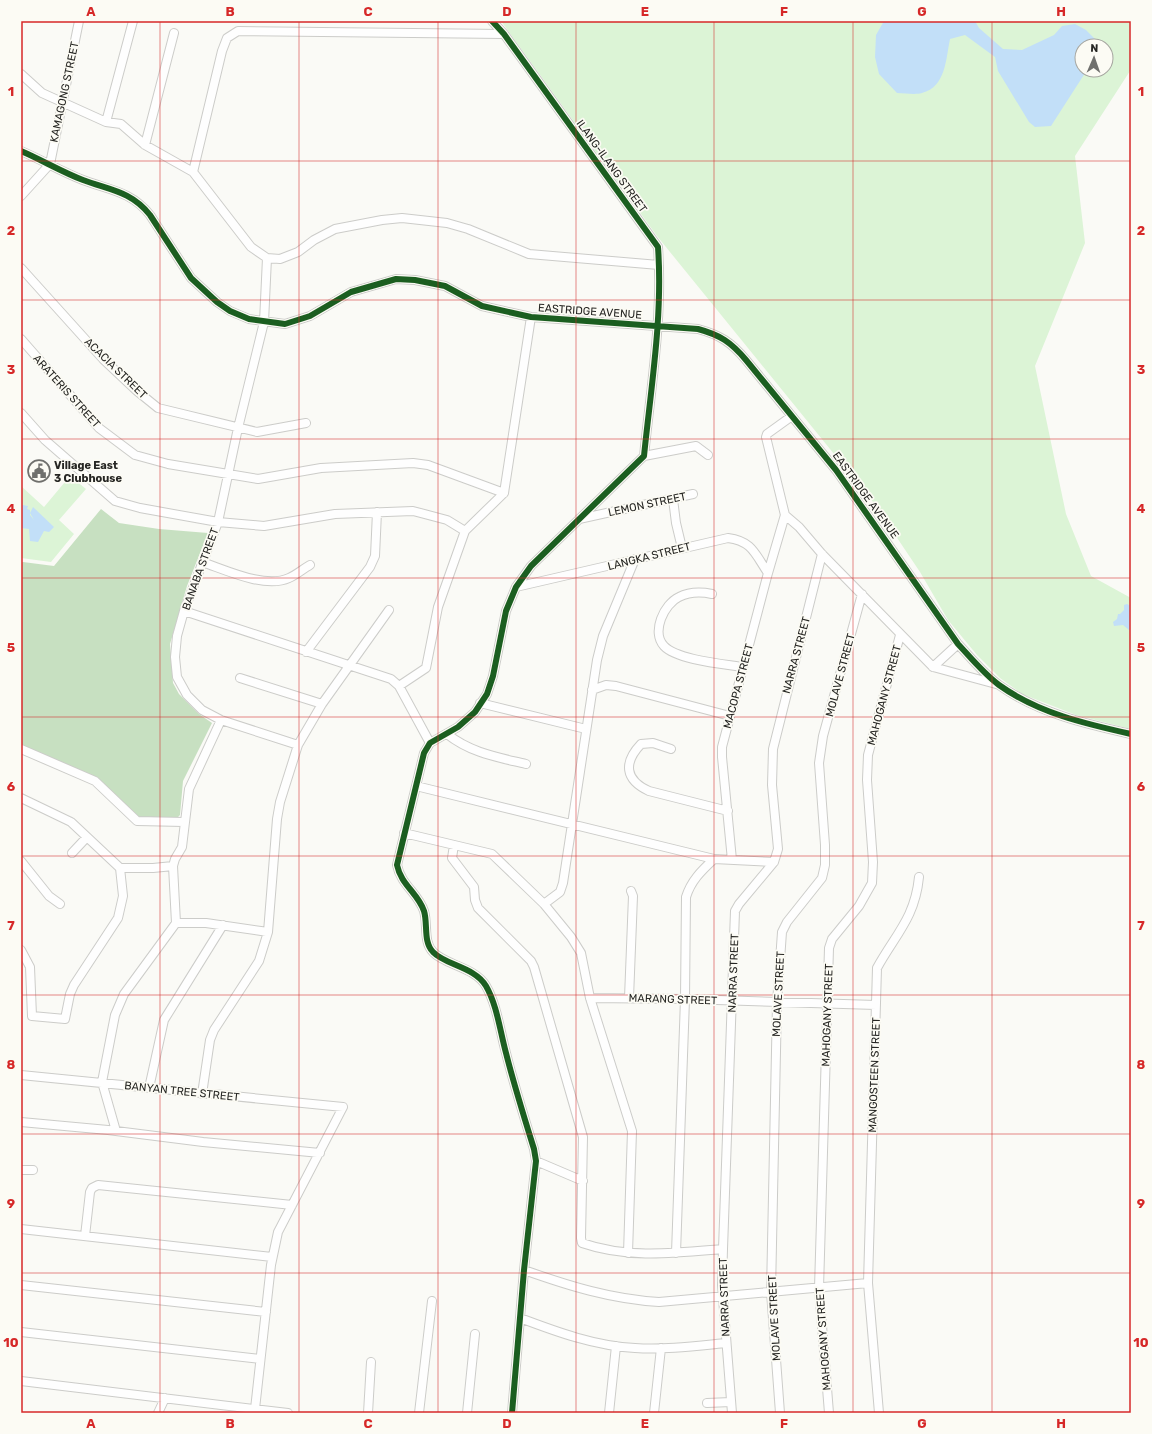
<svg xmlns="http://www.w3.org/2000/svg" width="1152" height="1434" viewBox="0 0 1152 1434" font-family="Rubik,sans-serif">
	<rect width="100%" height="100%" fill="#fafaf6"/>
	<path fill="#dcf4d6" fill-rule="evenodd" d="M501,21H1131L1130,71L1075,156L1085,243L1035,366L1066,514L1091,576L1131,598V729L1076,715L1022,694L1000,678L977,655L948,620L920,572L873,502L657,236ZM1082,46H1106V70H1082Z
		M70,476L86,489L59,520L74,534L51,562L21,558V486L44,507Z"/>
	<path fill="#c7e0c1" d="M101,509L119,523L159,529L208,533L187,586L170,644L173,683L179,694L199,714L212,723L183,781L180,815L177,818L138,819L101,781L21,745V563L23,562L54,566Z"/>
	<path fill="#c2dff8" d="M884,21H975L979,28L1003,49L1022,50L1054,35L1062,26L1075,24L1086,30L1097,41V46H1082V70H1087L1051,126L1035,127L1029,122L998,71L995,57L965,35L950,39C946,58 946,87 922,93C915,95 905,93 897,93L879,74L875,57L876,35Z
		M23,505L28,506L27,509L30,510V515L34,520L30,513L33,507L54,527L49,532L44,531L38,542L30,541L29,529L21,528V506Z
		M1127,604L1131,606V630H1129L1123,625L1114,626L1113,622L1117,619L1118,614H1120L1124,610V605Z"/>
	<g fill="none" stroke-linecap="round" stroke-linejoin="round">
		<g stroke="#ccccc9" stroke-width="10">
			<path id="minor" d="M492,21L504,34L658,247C663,316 651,387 644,456L531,566L516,587L506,611L493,676L487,694L475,712L458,727L430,743L424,753L397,865C401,885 418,893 424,911C428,924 423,942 433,952C445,965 475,967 486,986C497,1005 500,1031 506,1053C514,1085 524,1117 534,1149L536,1161L524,1270L512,1413
				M21,74L42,93L106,122L121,124L145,145L193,172L251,247L267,258L280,259L298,252L314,240L335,229L382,220L402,218L447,223L468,229L529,254L659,265
				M106,122L133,21
				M145,145L174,33
				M21,151C42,160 62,172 83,180C109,190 131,191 150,215L191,278L217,302L230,311L249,319L285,324L310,316L351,292L396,279L415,280L445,286L482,306L531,317L698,329C720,335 731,342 746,360L836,470L958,644C971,658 984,674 999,685C1038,713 1086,724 1131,734
				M50,164L79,21
				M193,172L222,51L227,38L238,31L504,34
				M21,196L50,164
				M267,258L264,322L238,428L218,522L184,611L177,636L175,657L177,677L187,695L202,710L221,720L298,745
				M21,268L103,359L137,391L158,408L257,432L306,423
				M21,339L99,428L135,455L168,464L258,479L321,468L413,463L428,465L504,493
				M21,413L45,440L115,501L140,508L218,522L264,526L335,514L413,511L447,520L465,531
				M644,456L696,446L708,455
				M673,499L676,523L682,548
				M785,515L799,527L822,554L933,667
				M785,515L766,437L767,434L792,416
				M579,519L693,494
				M202,562C226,570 265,589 289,578C296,575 303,569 310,565
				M516,587L728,538C752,541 755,554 768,573
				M712,594C702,592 689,592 679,597C664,604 651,632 664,646C677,660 724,664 743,667
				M184,611L391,679L399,686L430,743
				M306,652L370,567L375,556L377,512
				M933,667L996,684
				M933,667L958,644
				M240,678L322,704
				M399,686L426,668L438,607L465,531L504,493L531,317
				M592,690L606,685L616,686L730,716
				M480,703L586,729
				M447,734C471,753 497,757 526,764
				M21,749L95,781L137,821L184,822
				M671,749L653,743L641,744C623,763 625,780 649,791L728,811
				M416,786L714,859L774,862
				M21,798L71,822L120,868H153L173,866
				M404,833L492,854L544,904L571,937L581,953L590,998L632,1131L628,1253
				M454,845L452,858L474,887L475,900L478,908L531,961L534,967L583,1137L581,1238L582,1243C628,1259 675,1253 723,1249
				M72,853L87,837
				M732,860L722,757V747L768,573L785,515
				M21,861L49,896L60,904
				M544,904L560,892L563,883L597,660L603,636L635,559
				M176,923H206L268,932
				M21,950L30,967L32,1016L65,1019L70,994L74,985L118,918L123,896L120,868
				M590,998L685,999L876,1005
				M629,998L633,896L631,891
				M21,1075L343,1107L278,1232L271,1265L255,1409
				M149,1088L164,1020L223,925
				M202,1094L210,1040L214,1030L259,961L268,932L277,819L280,802L298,745L322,704L389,610
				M21,1122L108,1130L203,1142L320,1153
				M116,1131L102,1082L115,1015L124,994L176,923L173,866L175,859L182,847L189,789L221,720
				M536,1161L583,1181
				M21,1170H33
				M21,1229L272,1257
				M85,1236L90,1192L92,1188L98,1185L292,1205
				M676,1253L685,999L686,897C691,881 701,871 714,859
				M524,1270C569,1286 611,1299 659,1302L868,1283
				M21,1285L266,1312
				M520,1318C557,1332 595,1346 635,1348C665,1350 696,1346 726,1343
				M21,1332L260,1359
				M21,1381L288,1413
				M707,1403L731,1402
				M158,1413L165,1398
				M368,1413L371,1362
				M419,1413L432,1301
				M467,1413L475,1334
				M609,1413L616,1346
				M654,1413L661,1348
				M732,1413L722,1285L723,1249L735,911L739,904L774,862L778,849L772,785L773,749L822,554
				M780,1413L771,1292L777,1003L782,932L787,922L822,878L825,865V845L819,763L823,736L862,594
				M829,1413L819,1288L829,948L832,939L859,906L872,883L873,862L867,780L868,755L900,635
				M879,1413L868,1283L877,968C895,935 915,918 919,877"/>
		</g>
		<use href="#minor" stroke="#fefefe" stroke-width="8"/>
		<g stroke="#fcfbf4" stroke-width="8">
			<path id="cycleway" d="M492,21L504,34L658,247C663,316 651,387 644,456L531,566L516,587L506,611L493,676L487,694L475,712L458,727L430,743L424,753L397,865C401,885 418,893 424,911C428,924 423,942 433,952C445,965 475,967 486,986C497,1005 500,1031 506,1053C514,1085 524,1117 534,1149L536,1161L524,1270L512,1413
				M21,151C42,160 62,172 83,180C109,190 131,191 150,215L191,278L217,302L230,311L249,319L285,324L310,316L351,292L396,279L415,280L445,286L482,306L531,317L698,329C720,335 731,342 746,360L836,470L958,644C971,658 984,674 999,685C1038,713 1086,724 1131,734"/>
		</g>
		<use href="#cycleway" stroke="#1b5e20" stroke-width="6"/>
	</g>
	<path fill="none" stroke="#d62828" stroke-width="1" stroke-opacity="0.55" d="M160,21V1413M299,21V1413M438,21V1413M576,21V1413M714,21V1413M853,21V1413M992,21V1413M21,161H1131M21,300H1131M21,439H1131M21,578H1131M21,717H1131M21,856H1131M21,995H1131M21,1134H1131M21,1273H1131"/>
	<defs>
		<g id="civic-ring" transform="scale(1.15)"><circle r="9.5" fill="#fcfbf4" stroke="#70706d" stroke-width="1.5"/><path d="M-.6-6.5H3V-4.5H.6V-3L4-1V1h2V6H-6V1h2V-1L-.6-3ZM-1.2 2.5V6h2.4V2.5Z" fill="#70706d"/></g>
	</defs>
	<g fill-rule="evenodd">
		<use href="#civic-ring" x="39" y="471"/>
	</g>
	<g text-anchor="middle" stroke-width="3.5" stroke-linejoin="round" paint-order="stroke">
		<g font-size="11" fill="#262623" stroke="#fcfbf4">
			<text transform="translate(64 92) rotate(-78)" y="4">KAMAGONG STREET</text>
			<text transform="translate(612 166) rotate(54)" y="4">ILANG-ILANG STREET</text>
			<text transform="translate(590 311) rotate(4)" y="4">EASTRIDGE AVENUE</text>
			<text transform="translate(116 368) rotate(44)" y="4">ACACIA STREET</text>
			<text transform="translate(67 391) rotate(48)" y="4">ARATERIS STREET</text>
			<text transform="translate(866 495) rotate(54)" y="4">EASTRIDGE AVENUE</text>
			<text transform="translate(647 504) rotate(-12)" y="4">LEMON STREET</text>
			<text transform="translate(649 556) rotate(-14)" y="4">LANGKA STREET</text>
			<text transform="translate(200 569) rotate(-70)" y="4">BANABA STREET</text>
			<text transform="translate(796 655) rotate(-75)" y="4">NARRA STREET</text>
			<text transform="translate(840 675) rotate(-75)" y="4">MOLAVE STREET</text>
			<text transform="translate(738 686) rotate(-75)" y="4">MACOPA STREET</text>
			<text transform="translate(884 695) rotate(-75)" y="4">MAHOGANY STREET</text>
			<text transform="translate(733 973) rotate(-88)" y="4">NARRA STREET</text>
			<text transform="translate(778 994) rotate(-87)" y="4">MOLAVE STREET</text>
			<text transform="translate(673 999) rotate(2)" y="4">MARANG STREET</text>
			<text transform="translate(827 1015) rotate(-88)" y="4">MAHOGANY STREET</text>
			<text transform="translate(874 1075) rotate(-88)" y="4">MANGOSTEEN STREET</text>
			<text transform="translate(182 1091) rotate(6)" y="4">BANYAN TREE STREET</text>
			<text transform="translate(724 1297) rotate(-92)" y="4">NARRA STREET</text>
			<text transform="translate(774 1318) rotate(-93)" y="4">MOLAVE STREET</text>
			<text transform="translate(823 1339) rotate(-94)" y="4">MAHOGANY STREET</text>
		</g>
		<g font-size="11" font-weight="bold" fill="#262623" stroke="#fcfbf4" text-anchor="start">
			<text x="54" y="469">Village East<tspan x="54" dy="13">3 Clubhouse</tspan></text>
		</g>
	</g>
	<rect width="1152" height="1434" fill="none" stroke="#fcfbf4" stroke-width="44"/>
	<g transform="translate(1094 58) rotate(2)"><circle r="19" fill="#fcfbf4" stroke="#a6a6a0"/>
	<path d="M0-3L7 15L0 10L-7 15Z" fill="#70706d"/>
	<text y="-6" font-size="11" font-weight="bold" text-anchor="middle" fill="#262623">N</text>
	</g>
	<rect x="22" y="22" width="1108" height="1390" fill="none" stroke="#d62828" stroke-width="1.5"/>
	<g font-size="13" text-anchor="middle" font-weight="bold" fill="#d62828">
		<text x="91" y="16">A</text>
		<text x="230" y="16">B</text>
		<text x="368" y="16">C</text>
		<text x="507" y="16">D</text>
		<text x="645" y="16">E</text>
		<text x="784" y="16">F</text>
		<text x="922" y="16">G</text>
		<text x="1061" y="16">H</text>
		<text x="11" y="96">1</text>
		<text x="1141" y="96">1</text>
		<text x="11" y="235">2</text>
		<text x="1141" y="235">2</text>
		<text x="11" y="374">3</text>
		<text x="1141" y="374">3</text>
		<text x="11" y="513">4</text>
		<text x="1141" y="513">4</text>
		<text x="11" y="652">5</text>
		<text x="1141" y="652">5</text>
		<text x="11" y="791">6</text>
		<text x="1141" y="791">6</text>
		<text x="11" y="930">7</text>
		<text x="1141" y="930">7</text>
		<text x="11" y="1069">8</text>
		<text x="1141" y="1069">8</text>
		<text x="11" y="1208">9</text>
		<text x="1141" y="1208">9</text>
		<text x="11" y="1347">10</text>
		<text x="1141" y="1347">10</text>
		<text x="91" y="1428">A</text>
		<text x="230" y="1428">B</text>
		<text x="368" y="1428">C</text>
		<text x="507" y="1428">D</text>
		<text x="645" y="1428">E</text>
		<text x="784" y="1428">F</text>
		<text x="922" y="1428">G</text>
		<text x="1061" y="1428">H</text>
	</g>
</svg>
